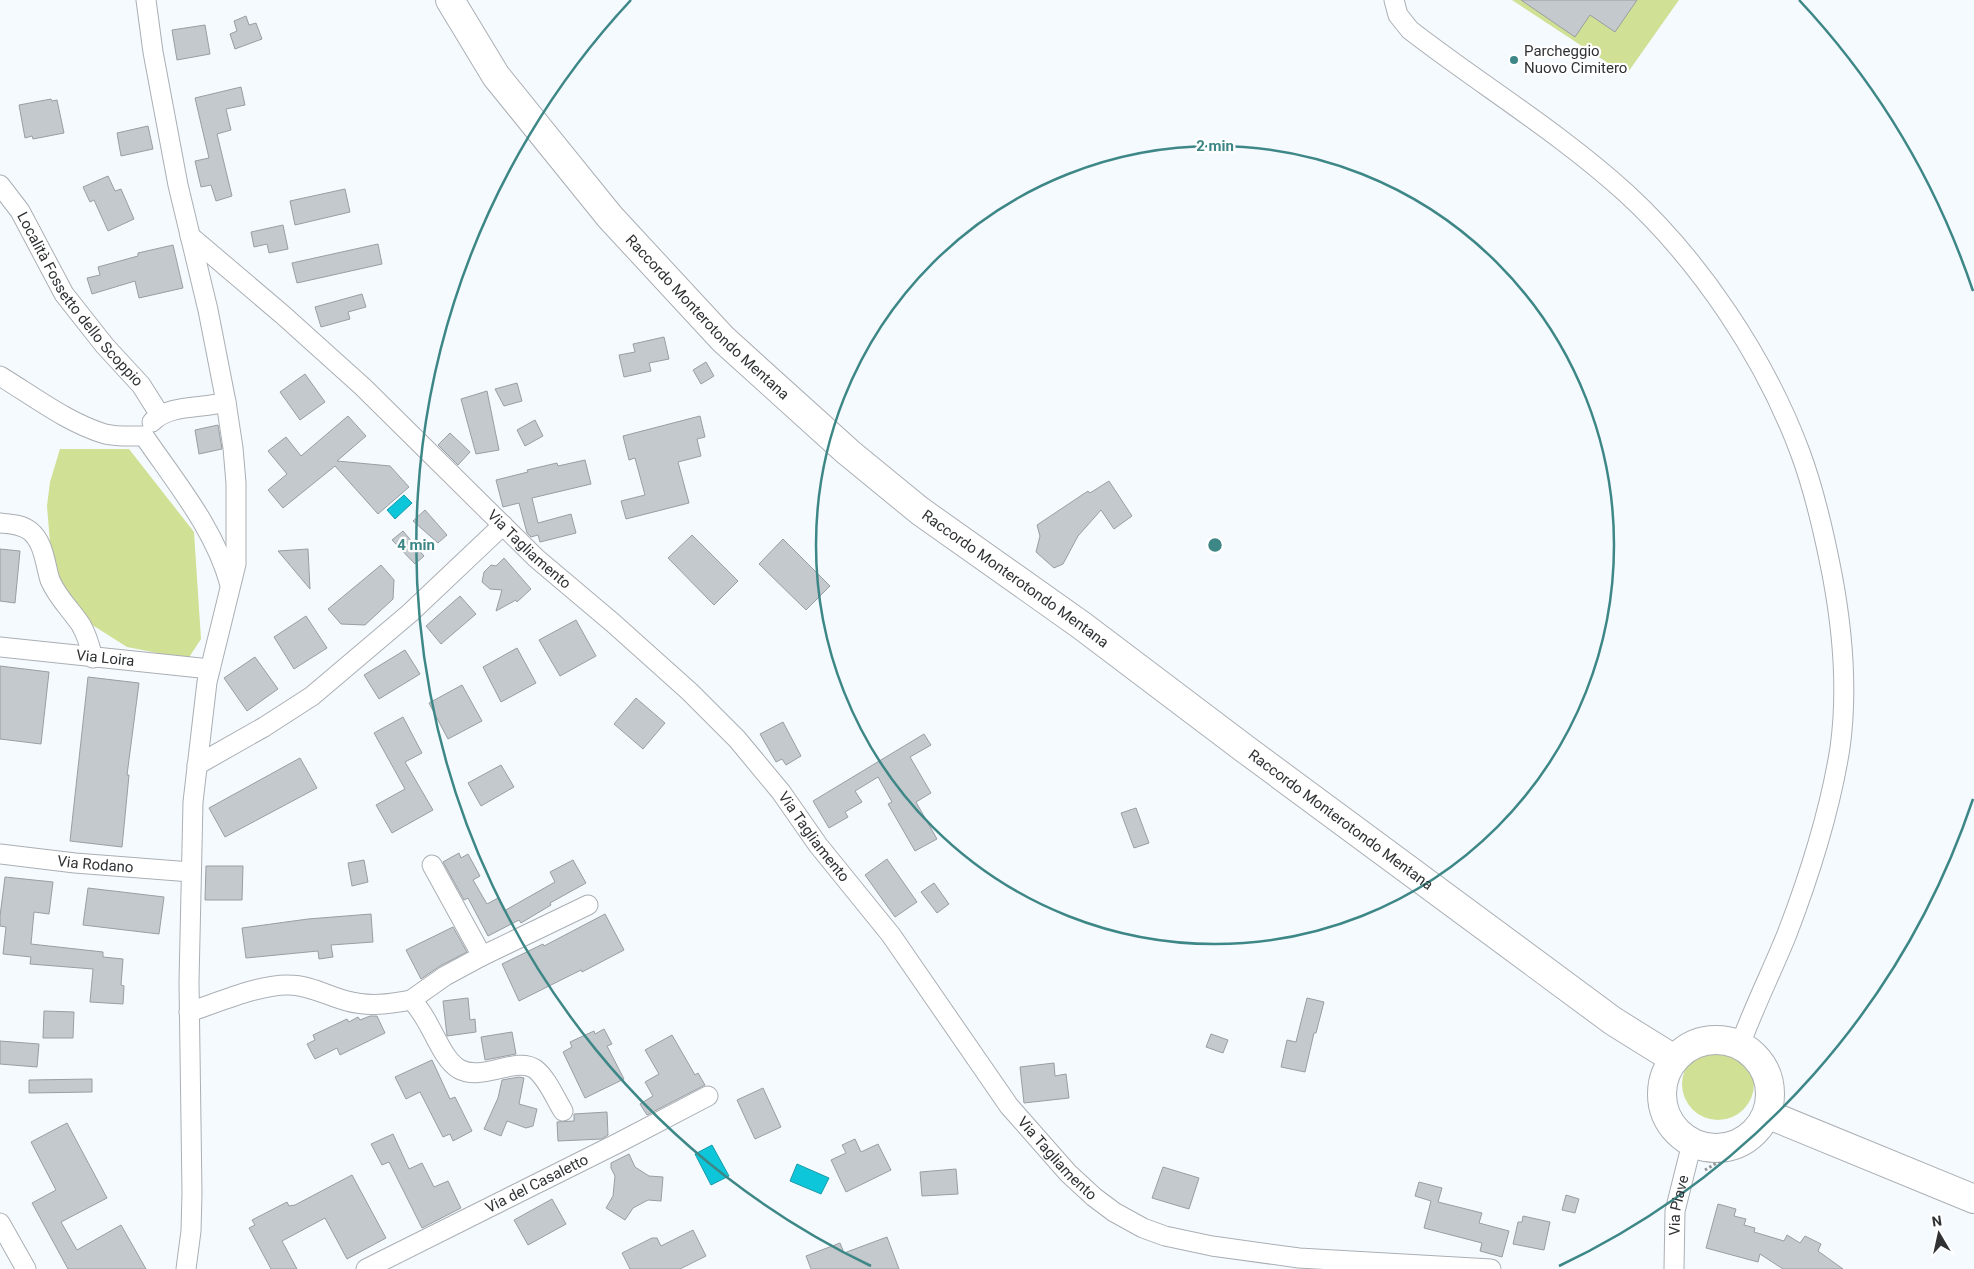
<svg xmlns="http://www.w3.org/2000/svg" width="1974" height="1269" viewBox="0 0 1974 1269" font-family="Roboto,sans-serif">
	<rect width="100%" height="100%" fill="#f5faff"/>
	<path fill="#d0e094" d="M1512,0H1679L1626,75Z
		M60,449H129L194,532L201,639L188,659L127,647L86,621L52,567L47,506L50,482Z
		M1682 1084a36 36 0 1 1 72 0a36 36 0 1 1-72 0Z"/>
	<path fill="#0ec6da" stroke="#189aa8" d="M404,495L412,503L395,519L387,510Z
		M712,1145L729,1176L711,1185L695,1154Z
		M797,1164L829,1178L821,1194L790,1181Z"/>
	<path fill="#c4c9ce" stroke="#999ea2" d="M1521,0H1637L1615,32L1590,15L1575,37Z
		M246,16L249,25L256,23L262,39L235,49L230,34L237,31L234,21Z
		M205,25L210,54L177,60L172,30Z
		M241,87L245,105L226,109L231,130L217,134L232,196L216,201L211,185L201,187L195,161L209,158L195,98Z
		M51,99L52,101L57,100L64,133L33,139L32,136L25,138L19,105Z
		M148,126L153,149L121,156L117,133Z
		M108,176L115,191L121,189L134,219L108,231L94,200L90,202L83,187Z
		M345,189L350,212L295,225L290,201Z
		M283,225L288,249L269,253L267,244L254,247L251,232Z
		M378,244L382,264L297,283L292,263Z
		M173,245L183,288L139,298L135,281L92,294L87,278L100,275L98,267L138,256V253Z
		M362,294L366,307L348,312L350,319L321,327L315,307Z
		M664,337L669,359L649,363L651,371L624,377L619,355L635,352L633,344Z
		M706,362L714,376L701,384L693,370Z
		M305,374L325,402L300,420L280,392Z
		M517,383L522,401L504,406L495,389Z
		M487,391L499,450L476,454L461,399Z
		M348,416L366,436L337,461L390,466L409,487L378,514L335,466L283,508L268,490L287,474L268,451L286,437L301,456Z
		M700,416L705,437L697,439L701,456L678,462L689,503L626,519L621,501L645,495L635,458L629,460L623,436Z
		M535,420L543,436L525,446L517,430Z
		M218,425L222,449L199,454L195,430Z
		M450,433L470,452L458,465L438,445Z
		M585,460L591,484L532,498L538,523L571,514L576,533L540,542L538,535L531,537L527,533L519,503L503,507L496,480L528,472L527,470L557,463L558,466Z
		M1109,481L1132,516L1114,529L1101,510L1078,536L1063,564L1054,568L1036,552L1040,536L1037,525L1088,491L1090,493Z
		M425,510L447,535L438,543L413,521Z
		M403,531L424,556L415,564L392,540Z
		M692,535L738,581L714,605L668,558Z
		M783,539L830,586L806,610L759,564Z
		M0,549L20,551L15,603L0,601Z
		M308,549L310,589L278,551Z
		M504,558L531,589L517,602L516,600L496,611L502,590L490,589L482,582L484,572L491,565L496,566Z
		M381,565L394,580L393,599L365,625L341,624L328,609Z
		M460,596L476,614L441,644L426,626Z
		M306,616L327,648L294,669L274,637Z
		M576,620L596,656L560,676L539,640Z
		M517,648L536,683L501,702L483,667Z
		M405,650L420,674L379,699L364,675Z
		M255,657L278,689L247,711L224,678Z
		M0,666L49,672L41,744L0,739Z
		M88,677L139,683L127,775H129L122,847L70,841Z
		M462,685L482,721L448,739L429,703Z
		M636,698L665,723L643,749L614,724Z
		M403,717L422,753L405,762L433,810L392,833L376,805L405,789L374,733Z
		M783,722L801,756L786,765L782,759L776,762L760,734Z
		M924,734L931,745L910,757L931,793L916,802L937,839L915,851L888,804L892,802L878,777L855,791L862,802L845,812L848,817L829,828L813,801Z
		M300,758L317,788L225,837L209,808Z
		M501,765L514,787L481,806L468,783Z
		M1136,808L1149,843L1134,848L1121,813Z
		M459,853L461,858L468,854L480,876L473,880L487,904L498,898L504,911L555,882L550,872L573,860L586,883L550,903L551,905L521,923L519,920L488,936L468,898L464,900L443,862Z
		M887,859L917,902L895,917L865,875Z
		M364,860L368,882L352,886L348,863Z
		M206,866H243L242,900H205Z
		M5,877L53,882L49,914L34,912L31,944L103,952V957L123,959L121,985L124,986L123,1004L90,1002L93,969L30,964L31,957L3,954L6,927L0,926V916Z
		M934,883L949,904L937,913L921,892Z
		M88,888L164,897L159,934L83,925Z
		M371,914L373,942L331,945L333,957L319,959L318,951L246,958L242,928L308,919Z
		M605,914L624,950L582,972L581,970L519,1001L502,964L543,944L544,946Z
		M453,927L467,952L440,966L421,979L406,950Z
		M468,998L470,1020L475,1019L476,1032L447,1036L443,1001Z
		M1307,998L1324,1002L1316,1033H1314L1305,1072L1281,1067L1287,1040L1296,1042Z
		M44,1011L74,1012L73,1038H43Z
		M370,1016H377L385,1033L340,1055L337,1048L315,1059L307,1044L315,1040L313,1035L347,1019L349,1022L358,1017L360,1020Z
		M604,1029L612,1044L607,1046L624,1079L585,1098L563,1052L572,1047L570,1042L594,1031L595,1034Z
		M512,1032L516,1054L485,1060L481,1037Z
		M1211,1034L1228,1040L1223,1053L1206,1047Z
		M672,1035L695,1075L698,1073L705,1085L647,1115L640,1104L653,1096L645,1082L659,1074L645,1050Z
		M0,1041L39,1044L37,1067L0,1064Z
		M432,1060L450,1099L455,1097L472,1131L453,1141L450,1134L443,1137L420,1092L406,1099L395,1077Z
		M1054,1063L1055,1076L1066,1074L1069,1098L1024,1103L1020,1067Z
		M519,1077L524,1078L519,1104L537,1109L533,1126L526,1128L507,1121L501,1136L484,1129L498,1098L502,1080Z
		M92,1079V1092L29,1093V1080Z
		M763,1088L781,1127L755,1139L737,1100Z
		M607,1112L608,1135L602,1139L558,1141L557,1122L574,1121V1114Z
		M67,1123L107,1198L61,1222L77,1250L121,1225L146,1269H68L32,1203L56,1190L31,1142Z
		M393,1134L409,1169L422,1163L434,1187L448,1181L461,1208L422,1228L389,1162L382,1165L371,1144Z
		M855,1139L861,1152L878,1144L891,1170L846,1192L831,1160L846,1153L842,1145Z
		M629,1154L635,1167L649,1176L663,1177L661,1201L648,1200L633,1208L625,1220L606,1208L613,1196L615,1176L611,1168V1163Z
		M1163,1167L1199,1178L1189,1209L1152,1198Z
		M956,1169L958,1194L922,1196L920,1172Z
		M352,1175L386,1238L347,1259L325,1218L282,1241L297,1269H271L249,1228L255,1225L252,1220L287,1202L289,1206L295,1205Z
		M1419,1182L1442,1188L1438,1202L1482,1213L1479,1223L1509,1231L1502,1257L1480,1251L1482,1243L1424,1228L1431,1201L1415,1196Z
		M1566,1195L1579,1199L1575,1213L1562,1210Z
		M552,1199L566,1224L528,1245L514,1220Z
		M1718,1204L1736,1209L1734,1216L1746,1219L1744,1225L1755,1228L1754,1232L1784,1241L1787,1235L1800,1243L1805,1236L1821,1244L1818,1251L1843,1269H1783L1760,1254L1758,1262L1706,1248Z
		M1523,1216L1550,1222L1544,1250L1513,1244L1518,1222H1522Z
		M693,1230L706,1256L680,1269H630L622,1253L652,1238H657L661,1246Z
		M887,1237L899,1269H811L806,1256L840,1243L844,1253Z"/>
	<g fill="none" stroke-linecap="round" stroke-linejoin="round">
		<g stroke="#aaafb4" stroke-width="21">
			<g id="street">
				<path d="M146,0L153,52L178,185L208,310L226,402L233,448L236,483V564L207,682L193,802L189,982L192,1193L191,1231L186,1269"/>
				<path d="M1394,0L1398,15L1410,30C1481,85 1559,132 1626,193C1700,261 1765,358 1800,452C1815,492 1824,533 1832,574C1843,632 1848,690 1840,748C1830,811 1810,874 1787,934C1772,971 1754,1007 1740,1045"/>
				<path id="s1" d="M0,185L20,211L64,294L105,346L141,385L160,415"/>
				<path id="s2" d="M190,236L283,315L363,387L536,558L613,623L690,692L737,739L781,792L818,845L891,935L1009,1106L1068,1173L1094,1197L1114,1212L1143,1228L1165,1236L1212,1246L1299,1258L1491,1269"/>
				<path d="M0,376C33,396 68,423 105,434C118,437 131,436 144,436"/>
				<path d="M152,422C169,404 202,409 226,402"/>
				<path d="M144,436C176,483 215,529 230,585"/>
				<path d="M0,523C10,524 21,524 30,531C44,542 45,564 50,580C57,597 71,610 81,625C87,635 90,646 93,658"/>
				<path id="s3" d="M0,647L210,669"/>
				<path d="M197,765L264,727L312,696L410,613L503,525"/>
				<path id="s4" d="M0,854L75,863L191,872"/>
				<path d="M482,956L588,905"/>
				<path d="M411,1000L445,976L482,956L432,865"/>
				<path d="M189,1012C217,1003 260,984 289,985C309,985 328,996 347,1001C369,1007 390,1004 411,1000C431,1018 439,1057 459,1069C482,1082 516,1056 535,1069C547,1078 555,1098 563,1111"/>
				<path d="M0,1223L26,1269"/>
				<path id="s5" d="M366,1269L620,1142L708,1096"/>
				<path id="s6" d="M1674,1269L1675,1211L1692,1143"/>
			</g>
		</g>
		<g stroke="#aaafb4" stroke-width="30">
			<g id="secondary">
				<path id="s7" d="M450,0L496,76L610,217L723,339L848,452L920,511L1081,625L1245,749L1613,1021L1674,1059"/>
				<circle cx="1716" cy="1094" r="54"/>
				<path d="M1767,1114L1974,1199"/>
			</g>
		</g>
		<path stroke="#919498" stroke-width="3" stroke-dasharray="2.5 2.5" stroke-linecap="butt" d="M1657,1072L1655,1112L1675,1138
			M1705,1170L1763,1135"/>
		<use href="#street" stroke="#fff" stroke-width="19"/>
		<use href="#secondary" stroke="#fff" stroke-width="28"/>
	</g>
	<g fill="none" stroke="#3e8787" stroke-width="2.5">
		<circle cx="1215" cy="545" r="399"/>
		<path d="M1973 799A799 799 0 0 1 1559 1266M871 1266A799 799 0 0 1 631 0M1799 0A799 799 0 0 1 1973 291"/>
	</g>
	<circle fill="#3e8787" stroke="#fff" stroke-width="2" cx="1514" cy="60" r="5"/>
	<g text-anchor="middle" stroke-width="4.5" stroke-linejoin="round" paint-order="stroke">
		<g font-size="15" fill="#303234" stroke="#fff" text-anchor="start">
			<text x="1524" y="56">Parcheggio<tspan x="1524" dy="17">Nuovo Cimitero</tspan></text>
		</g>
		<g font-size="15" fill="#303234" stroke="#fff">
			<text dy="5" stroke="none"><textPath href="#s1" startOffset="140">Località Fossetto dello Scoppio</textPath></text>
			<text dy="5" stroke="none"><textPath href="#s7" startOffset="410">Raccordo Monterotondo Mentana</textPath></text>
			<text dy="5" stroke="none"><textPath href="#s2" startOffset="462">Via Tagliamento</textPath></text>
			<text dy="5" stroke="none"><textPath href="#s7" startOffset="815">Raccordo Monterotondo Mentana</textPath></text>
			<text dy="5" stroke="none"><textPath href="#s3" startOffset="106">Via Loira</textPath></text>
			<text dy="5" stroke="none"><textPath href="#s7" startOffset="1220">Raccordo Monterotondo Mentana</textPath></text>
			<text dy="5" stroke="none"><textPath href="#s2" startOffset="868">Via Tagliamento</textPath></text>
			<text dy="5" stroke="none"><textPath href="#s4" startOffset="96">Via Rodano</textPath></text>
			<text dy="5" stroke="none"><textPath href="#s2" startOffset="1272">Via Tagliamento</textPath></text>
			<text dy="5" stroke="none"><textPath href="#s5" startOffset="191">Via del Casaletto</textPath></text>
			<text dy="5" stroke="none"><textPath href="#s6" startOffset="64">Via Piave</textPath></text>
		</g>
	</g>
	<circle cx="1215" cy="545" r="8" fill="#3e8787" stroke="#fff" stroke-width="2.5"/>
	<g font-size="15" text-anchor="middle" font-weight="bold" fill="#3e8787" stroke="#fff" stroke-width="4.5" stroke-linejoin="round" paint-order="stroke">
		<text x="1215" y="151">2 min</text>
		<text x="416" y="550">4 min</text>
	</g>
	<g transform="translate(1939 1234) rotate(351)" stroke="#ffffff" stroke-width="4" paint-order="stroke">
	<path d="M0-4L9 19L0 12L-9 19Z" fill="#303234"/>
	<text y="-8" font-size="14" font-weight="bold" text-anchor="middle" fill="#303234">N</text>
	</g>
</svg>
